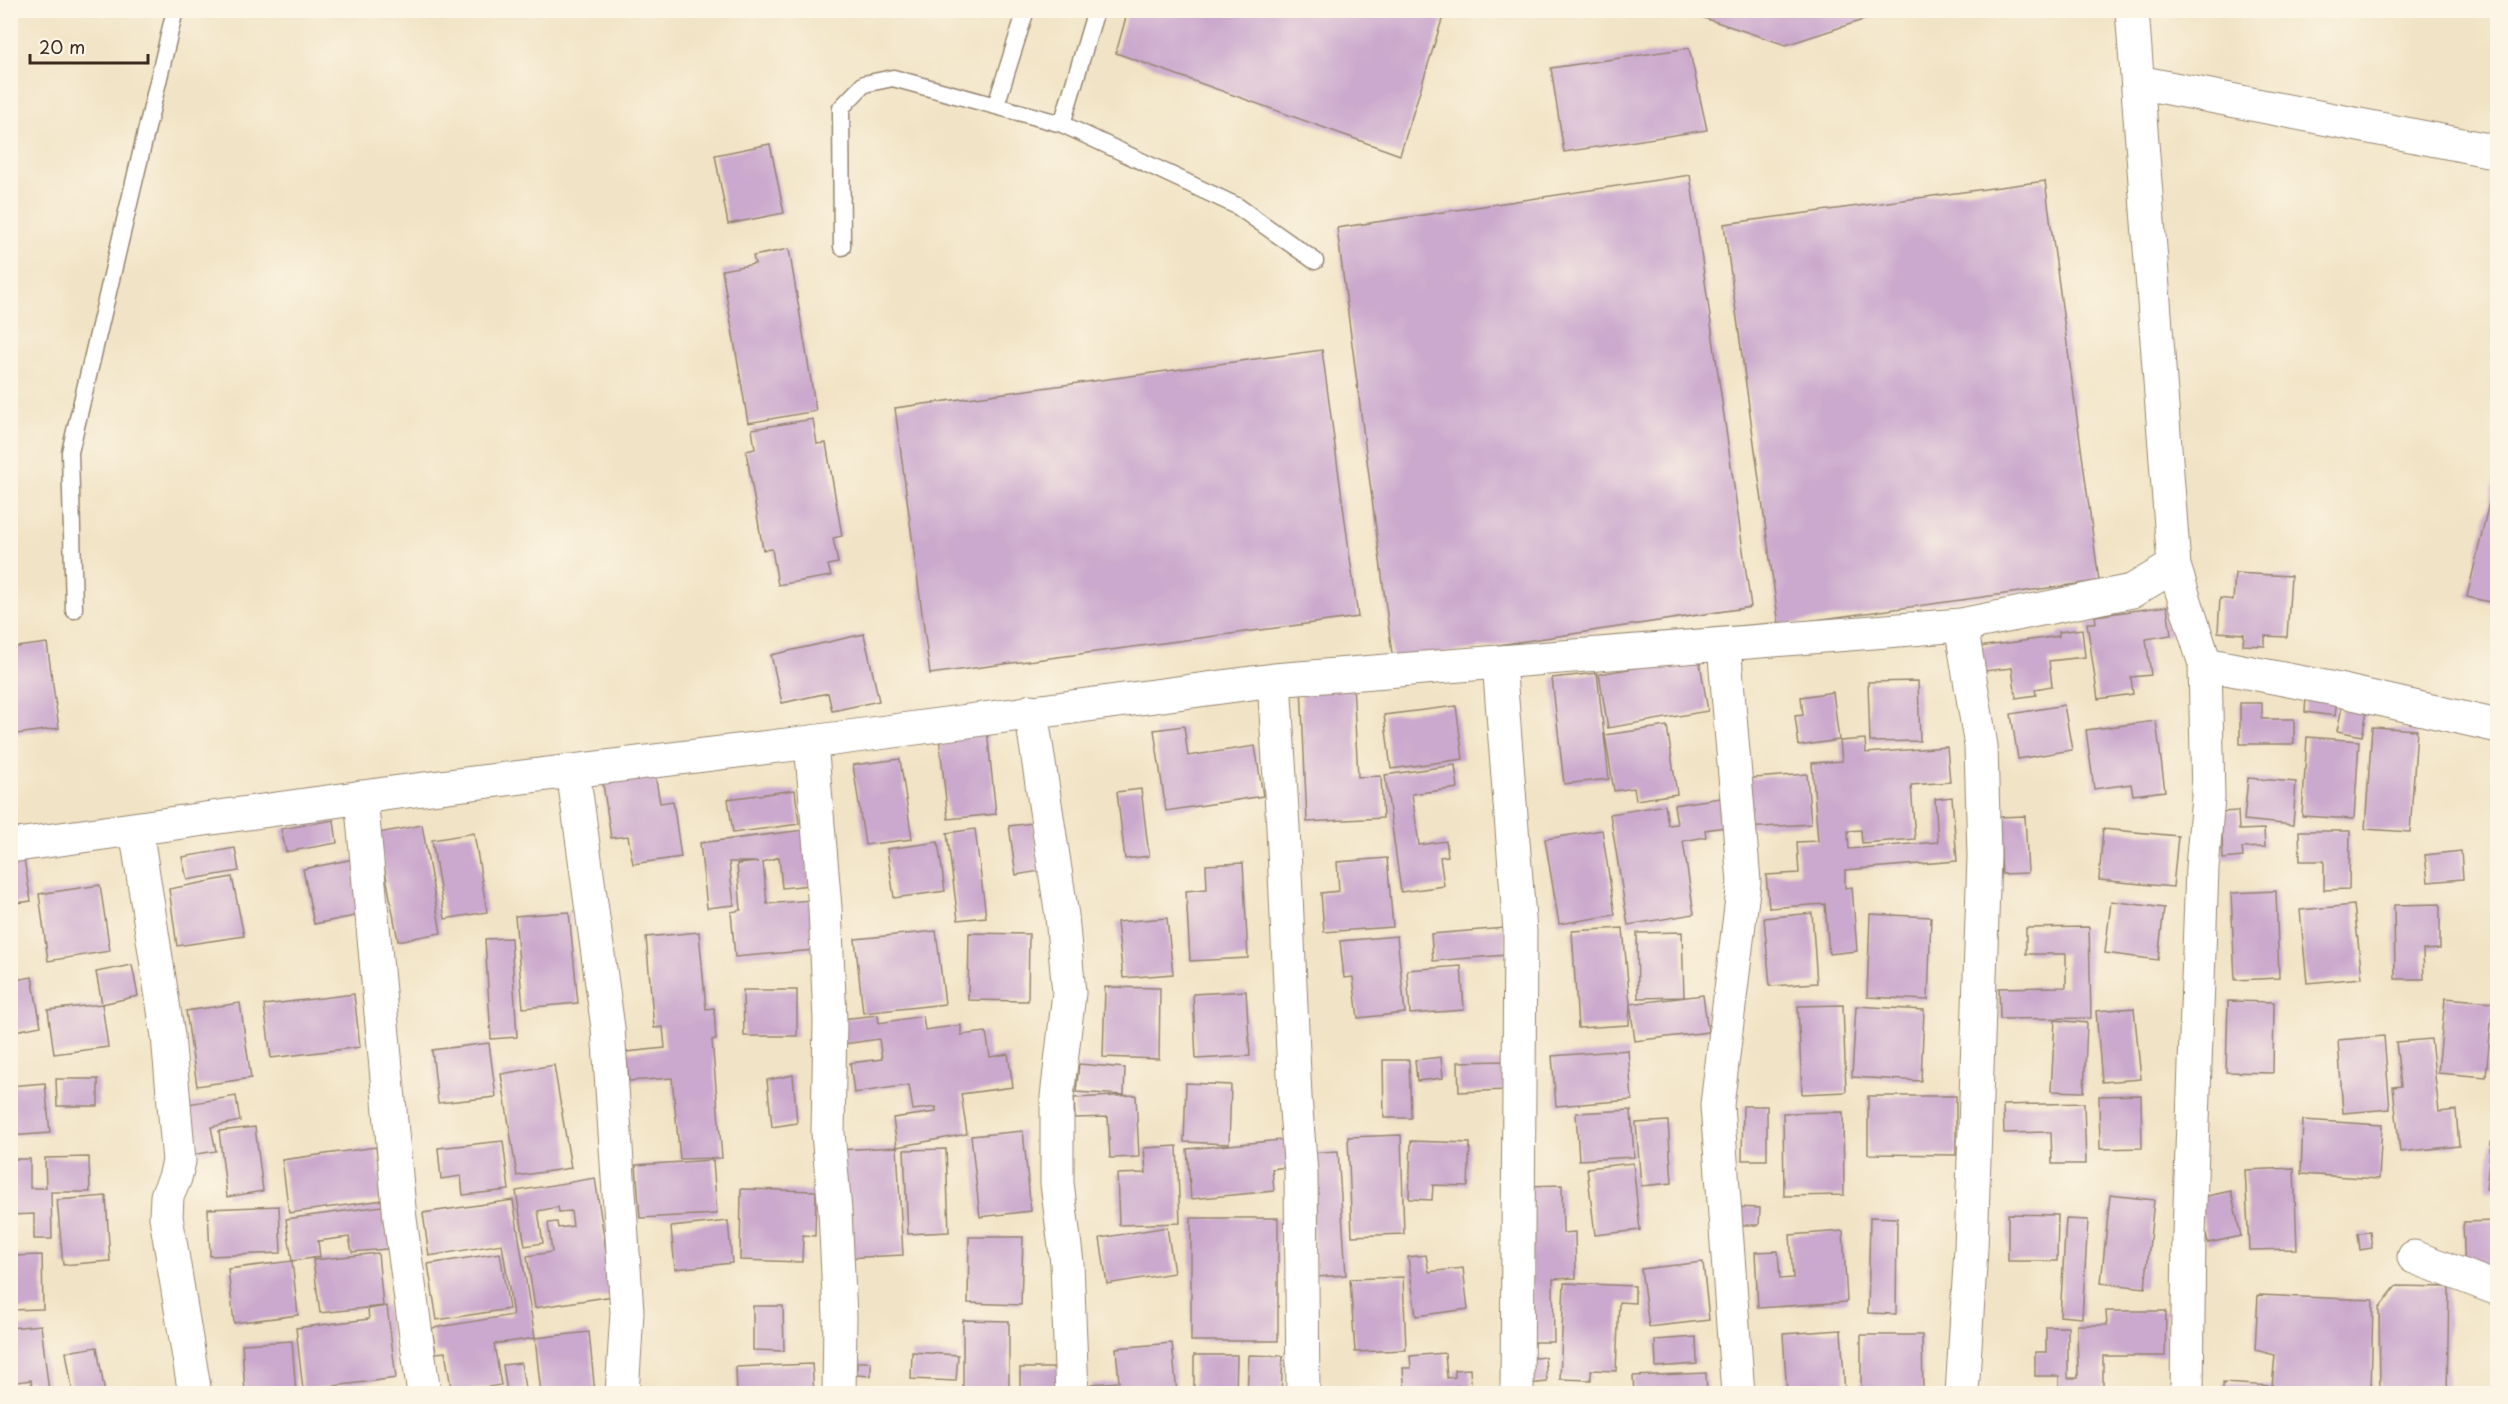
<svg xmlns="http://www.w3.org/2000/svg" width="2508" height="1404" viewBox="0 0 2508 1404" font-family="'Playpen Sans',sans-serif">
	<rect width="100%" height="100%" fill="#fcf5e5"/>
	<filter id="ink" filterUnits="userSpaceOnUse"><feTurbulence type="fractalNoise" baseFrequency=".0167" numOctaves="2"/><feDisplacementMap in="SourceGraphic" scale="12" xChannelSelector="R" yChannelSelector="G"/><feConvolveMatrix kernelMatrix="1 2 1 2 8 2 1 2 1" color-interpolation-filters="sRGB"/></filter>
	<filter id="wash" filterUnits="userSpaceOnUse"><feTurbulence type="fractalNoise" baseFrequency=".008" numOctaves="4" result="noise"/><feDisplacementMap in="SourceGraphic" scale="24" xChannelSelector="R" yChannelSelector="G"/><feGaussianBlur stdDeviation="1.35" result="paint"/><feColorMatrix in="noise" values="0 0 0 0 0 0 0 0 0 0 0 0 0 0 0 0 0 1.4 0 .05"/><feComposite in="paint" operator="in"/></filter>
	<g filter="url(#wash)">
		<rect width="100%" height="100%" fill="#f1e3c5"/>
		<g id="blocks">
			<path fill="#cba8cd" d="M1128,10H1445L1400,155L1116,53Z
				M1680,10H1891V11L1786,45Z
				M1689,48L1707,130L1564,152L1551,68Z
				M770,144L784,213L728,224L715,155Z
				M1690,175L1751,607L1393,661L1337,228Z
				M2045,181L2099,581L1779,625L1724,224Z
				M789,249L816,411L748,423L722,270L755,264L753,256Z
				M1322,350L1358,617L930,674L895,408Z
				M813,419L817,444L826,443L842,536L833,538L838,563L828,565L831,576L778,585L772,549L763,550L746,451L755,449L752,429Z
				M2498,464V604L2467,597Z
				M2235,573L2291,576L2287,637L2265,636V646L2243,645L2244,634L2218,632L2220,598L2233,600Z
				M2167,606L2171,635L2146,639L2151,675L2131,677L2133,694L2098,699L2087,623H2096L2095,616Z
				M2082,629L2085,657L2049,661L2052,686L2035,689L2036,695L2016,698L2012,668L1974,672L1971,648L2059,636V632Z
				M864,634L879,701L832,711L828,693L782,703L771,655Z
				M47,643L59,728L10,735V648Z
				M1699,657L1708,711L1608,728L1599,674Z
				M1597,673L1609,779L1564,784L1552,678Z
				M1918,681L1920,741L1870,742L1868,682Z
				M1353,684L1358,777L1381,776L1383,818L1307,822L1301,686Z
				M1833,692L1839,740L1799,746L1795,716L1803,715L1801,697Z
				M2306,697L2337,700L2335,716L2305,712Z
				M2240,703H2262V719H2294V744H2240Z
				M2064,705L2072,750L2018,759L2011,714Z
				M1456,706L1463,759L1391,769L1384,715Z
				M2342,707L2367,712L2362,736L2337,731Z
				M2156,721L2165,791L2133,795L2131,784L2094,789L2086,730Z
				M1184,726L1188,756L1255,746L1263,796L1166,811L1154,730Z
				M1667,726L1677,794L1636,800L1634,788L1614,791L1605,735Z
				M2372,727L2417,730L2410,832L2365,829Z
				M987,730L996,814L948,819L939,736Z
				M2307,737L2359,741L2354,819L2302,816Z
				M1865,739L1866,753L1947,747L1950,782L1911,785L1915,839L1862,843L1861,830L1848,831L1849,849L1938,842L1935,799L1952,797L1957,861L1845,870V888L1852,887L1857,951L1829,954L1825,904L1769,908L1766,875L1799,873L1797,842L1818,841L1812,763L1842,761L1840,741Z
				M900,759L912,839L865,845L853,765Z
				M1455,765L1458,788L1412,794L1419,845L1446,841L1448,856L1440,857L1444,886L1401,892L1385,775Z
				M654,769L660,803L673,801L681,857L633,864L628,836L611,838L602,777Z
				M1807,774L1811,824L1746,828L1742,779Z
				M2248,778L2296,782L2293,825L2244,820Z
				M1141,789L1149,856L1125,859L1117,792Z
				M795,790L799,824L733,833L728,799Z
				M1720,798L1725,827L1705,830L1706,837L1683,841L1694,914L1628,925L1610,814L1665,805L1668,825L1677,824L1674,805Z
				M2238,811L2239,830L2264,829L2265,847L2242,848L2243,857L2223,859L2221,812Z
				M2025,816L2028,873L2002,874L1999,817Z
				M334,820L337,843L286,852L281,829Z
				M1033,823L1040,871L1016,875L1009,826Z
				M422,825L441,933L398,941L378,833Z
				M975,829L986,917L958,920L947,833Z
				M2103,829L2178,836L2173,887L2099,880Z
				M804,830L810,885L782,888L779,857L763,862L767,904L811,900L815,950L735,957L731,912L741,910L737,864L758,862H729L734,905L707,908L700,843Z
				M1602,830L1615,915L1559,924L1545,839Z
				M2299,831H2350L2349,889L2324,890V861H2300Z
				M474,833L487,912L445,919L432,840Z
				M938,842L945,891L894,898L887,849Z
				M235,848L239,871L187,880L182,857Z
				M2461,851L2463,879L2428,882L2425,855Z
				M23,853L31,901L10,904V855Z
				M1387,858L1393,927L1324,932L1321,893L1339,891L1337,862Z
				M354,859L365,914L314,924L303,869Z
				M1243,863L1248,958L1190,961L1186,891L1207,889L1206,865Z
				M232,877L244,936L177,946L169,889Z
				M100,885L110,951L48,961L39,894Z
				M2276,891L2279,978L2235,980L2231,893Z
				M2111,901L2164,908L2158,960L2105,953Z
				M2440,904V949L2423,950L2424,979H2395L2394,905Z
				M2354,905L2362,978L2307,983L2300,910Z
				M569,912L578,1003L523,1008L515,916Z
				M1812,913L1817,983L1770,986L1764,918Z
				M1870,914L1931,917L1928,1000L1867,997Z
				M1167,918L1173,974L1123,978L1117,922Z
				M2089,927L2091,1018L2000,1019L1999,988L2066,987V954H2026V928Z
				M1505,928L1506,955L1433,961L1431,934Z
				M1623,928L1630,1004L1703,995L1708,1032L1635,1041L1630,1004L1629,1025L1578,1028L1572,931Z
				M936,931L945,1004L863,1013L855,939Z
				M699,932L706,1009L714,1008L716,1040H712L722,1158L680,1159L672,1078L629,1081L626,1052L665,1048L663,1027L654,1028L646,937Z
				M1682,932L1684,997L1638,998L1637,933Z
				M969,933L1029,934L1028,1001L968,1000Z
				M1397,936L1405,1013L1358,1018L1353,977L1344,978L1340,941Z
				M511,938L517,1037L491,1039L485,939Z
				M10,942L15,963H10Z
				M132,965L138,996L102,1004L96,972Z
				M1461,966L1464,1010L1410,1014L1407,970Z
				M32,977L41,1026L10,1032V981Z
				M1105,987L1160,988L1159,1059L1103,1057Z
				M743,990H797V1036H744Z
				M1246,991L1250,1056L1196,1059L1193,994Z
				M354,994L360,1047L271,1058L264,1005Z
				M2445,998L2493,1002L2486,1077L2438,1073Z
				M2228,1001L2274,1002L2273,1073L2226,1072Z
				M240,1003L251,1078L197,1086L186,1011Z
				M102,1004L108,1047L54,1054L48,1010Z
				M1843,1005L1846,1092L1802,1094L1798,1006Z
				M1856,1006L1924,1010L1921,1081L1852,1077Z
				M2134,1008L2141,1079L2102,1082L2096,1011Z
				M878,1015L879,1023L923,1016L925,1030L961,1025V1035L986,1032L990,1057L1008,1054L1013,1087L961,1094L967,1134L897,1147L893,1118L936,1112V1107L913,1110L909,1085L854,1093L850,1063L882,1059L879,1039L844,1044L841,1019Z
				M2055,1020L2087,1023L2084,1092L2051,1091Z
				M2384,1036L2390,1109L2343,1113L2338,1040Z
				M2431,1039L2439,1112L2456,1110L2459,1146L2400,1152L2393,1087L2401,1086L2396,1042Z
				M489,1043L496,1097L438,1103L432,1050Z
				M1628,1050L1632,1100L1556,1106L1552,1056Z
				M1441,1057L1443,1078L1417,1081L1415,1060Z
				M1383,1060H1409L1411,1118H1384Z
				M1505,1061L1506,1090L1459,1092L1458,1062Z
				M1079,1064L1125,1068L1124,1095L1076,1092Z
				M554,1065L571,1168L517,1176L501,1074Z
				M793,1075L797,1123L772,1127L767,1080Z
				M56,1079H98V1106H57Z
				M45,1083L50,1133L10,1136V1086Z
				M1186,1083L1231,1085L1229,1144L1184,1142Z
				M1136,1095L1139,1157L1110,1158L1108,1117L1075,1118L1074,1098Z
				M2141,1095L2142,1148L2100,1149L2099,1096Z
				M236,1096L240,1121L211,1127L216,1151L191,1155L182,1105Z
				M1868,1096H1956V1155L1868,1154Z
				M2084,1103L2086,1164H2052L2051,1132L2004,1133L2003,1105Z
				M1743,1106H1767V1160H1742Z
				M1631,1110L1634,1157L1579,1160L1576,1113Z
				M1843,1112L1844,1195L1784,1196L1783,1113Z
				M2303,1120L2382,1125L2379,1179L2301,1174Z
				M1668,1121L1672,1183L1641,1186L1636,1123Z
				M255,1127L263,1191L227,1197L219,1131Z
				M1023,1131L1031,1211L980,1217L971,1136Z
				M1401,1135L1404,1234L1352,1236L1348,1137Z
				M1291,1139L1294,1166L1272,1169L1274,1191L1191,1199L1187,1149Z
				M503,1141L509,1190L463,1195L461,1176L441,1179L438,1148Z
				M1411,1141L1470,1143L1468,1186L1433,1185L1432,1200L1409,1199Z
				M2491,1142L2498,1143V1190L2486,1189Z
				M1177,1146L1180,1223L1119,1225L1117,1174L1146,1173L1144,1148Z
				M376,1147L383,1200L289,1213L282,1160Z
				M897,1147L903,1255L844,1258L837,1150Z
				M946,1149L949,1232L908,1234L904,1150Z
				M1338,1151L1346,1275L1316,1277L1307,1153Z
				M89,1157L90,1192H51L52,1239H34V1214L10,1215V1159H30V1188H46L45,1158Z
				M713,1160L717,1214L640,1218L636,1165Z
				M1633,1163L1640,1230L1595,1235L1587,1168Z
				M2294,1168L2297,1249L2249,1250L2245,1170Z
				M595,1178L613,1296L535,1308L527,1256L552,1252L548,1223L557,1222L558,1228L573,1226L571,1211L559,1212L558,1207L538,1211L543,1243L525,1246L516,1191Z
				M1562,1185L1563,1233L1575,1232L1576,1278L1553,1279L1554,1342H1532L1528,1186Z
				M741,1189L816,1191L815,1236L803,1235L802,1262L740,1260Z
				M2231,1191L2241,1236L2208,1243L2198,1198Z
				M2110,1195L2154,1200L2145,1288L2101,1283Z
				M106,1196L110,1261L63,1265L57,1200Z
				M513,1200L535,1338L494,1344L501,1385L452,1393L445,1352L436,1353L432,1328L513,1315L502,1244L429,1256L423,1213Z
				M279,1206L281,1253L210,1256L208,1209Z
				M382,1206L385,1232L396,1231L398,1248L352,1252L349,1237L318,1241L320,1257L292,1261L286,1219Z
				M1735,1207L1760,1208L1759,1225H1735Z
				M2008,1214L2058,1215L2057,1261H2008Z
				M1870,1217L1897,1218L1896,1314L1868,1313Z
				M1191,1218H1278V1341H1191Z
				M2066,1219L2088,1220L2082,1318L2060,1316Z
				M728,1221L732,1263L675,1269L671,1227Z
				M2498,1221V1273L2465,1274L2463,1222Z
				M1167,1227L1174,1273L1107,1284L1100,1238Z
				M1843,1231L1847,1302L1758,1308L1755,1252L1778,1251L1780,1279L1793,1278L1790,1235Z
				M2370,1232L2372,1248L2360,1250L2358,1233Z
				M969,1237H1023L1021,1305L968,1303Z
				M378,1253L383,1306L320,1313L313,1260Z
				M500,1253L509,1309L437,1320L428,1264Z
				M42,1255L43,1309L10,1310V1256Z
				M1426,1255L1429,1272L1463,1268L1468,1309L1416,1316L1408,1257Z
				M292,1261L298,1315L234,1323L228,1269Z
				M1703,1262L1709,1320L1649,1327L1641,1269Z
				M1403,1277L1406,1350L1355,1352L1350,1279Z
				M1564,1283L1635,1286V1303L1619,1302L1616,1371L1591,1370V1380L1560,1379Z
				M2396,1286L2449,1287L2447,1394H2380L2379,1308Z
				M2258,1295L2373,1300L2371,1394H2223V1383L2272,1386L2275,1355L2255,1350Z
				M387,1306L396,1378L303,1390L296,1328L369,1319L368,1309Z
				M753,1306H783L784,1351L753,1350Z
				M2106,1311H2166L2165,1356H2103V1394H2046V1390H2059V1376H2035V1352H2046V1327H2068V1378H2078L2077,1325H2107Z
				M963,1320L1009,1321V1394H963Z
				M41,1325L49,1392L33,1393L31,1380L10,1383V1328Z
				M1841,1330L1845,1394H1787L1783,1334Z
				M589,1332L595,1394H541L535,1338Z
				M1861,1335H1922L1923,1393H1861Z
				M1696,1337L1697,1364L1656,1367L1655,1340Z
				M292,1341L296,1394H245L242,1344Z
				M1172,1343L1177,1394H1092L1091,1384L1119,1382L1116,1348Z
				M97,1347L105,1394H73L66,1352Z
				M912,1352L958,1355L956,1381L911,1379Z
				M1445,1353L1447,1378L1455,1377V1370L1470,1369L1471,1386H1456L1457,1394H1405L1403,1368H1411L1410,1356Z
				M1194,1355H1237L1236,1394H1194Z
				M1249,1355L1283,1356L1281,1394H1247Z
				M1545,1357L1547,1382L1528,1384L1526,1359Z
				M857,1362H871V1376L857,1375Z
				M521,1363L525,1389L507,1392L503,1365Z
				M812,1364L814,1393L737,1394L736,1367Z
				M1020,1368H1058V1394H1020Z
				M1706,1373L1707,1394H1634L1633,1376Z
				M954,1390L955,1394H938V1392Z"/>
		</g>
	</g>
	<g filter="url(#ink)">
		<use href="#blocks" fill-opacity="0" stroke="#968672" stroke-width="1.5"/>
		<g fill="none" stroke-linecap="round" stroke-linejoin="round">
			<g stroke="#968672" stroke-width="19">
				<path id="service" d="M996,105L1026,10
					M1062,124L1096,10
					M842,247L841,108L864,84L893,78L1062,124L1237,206L1315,261
					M74,610L70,452L175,10"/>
			</g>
			<g stroke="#968672" stroke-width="35">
				<path id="minor" d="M2132,10L2174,566L2205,664L2208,797L2202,868L2189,1234L2187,1394
					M2138,82L2498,152
					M1961,625L1981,746L1984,856L1971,1249L1962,1394
					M1724,645L1744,882L1717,1105L1738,1394
					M1499,662L1520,931L1517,1394
					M2205,664L2330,688L2498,726
					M1274,680L1283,827L1295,1097L1301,1173L1303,1394
					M1031,711L1062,916L1069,993L1057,1097V1183L1067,1263L1072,1394
					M811,742L825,908L830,1020L828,1133L835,1211L840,1317L839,1394
					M573,771L608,1028L627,1312L622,1394
					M361,797L400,1219L424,1394
					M136,829L168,1036L179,1161L175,1178L167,1196L166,1217L195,1394
					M10,846L399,792L811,742L1274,680L1961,625L2132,591L2174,566
					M2414,1257L2498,1289"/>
			</g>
			<use href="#service" stroke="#fff" stroke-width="16"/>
			<use href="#minor" stroke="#fff" stroke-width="33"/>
		</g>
	</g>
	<rect width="2508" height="1404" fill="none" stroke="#fcf5e5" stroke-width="36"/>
	<path d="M30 54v9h118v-9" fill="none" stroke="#3b2a1e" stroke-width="3"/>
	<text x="39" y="54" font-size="18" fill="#3b2a1e" stroke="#fcf5e5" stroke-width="4.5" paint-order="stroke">20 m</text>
</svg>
